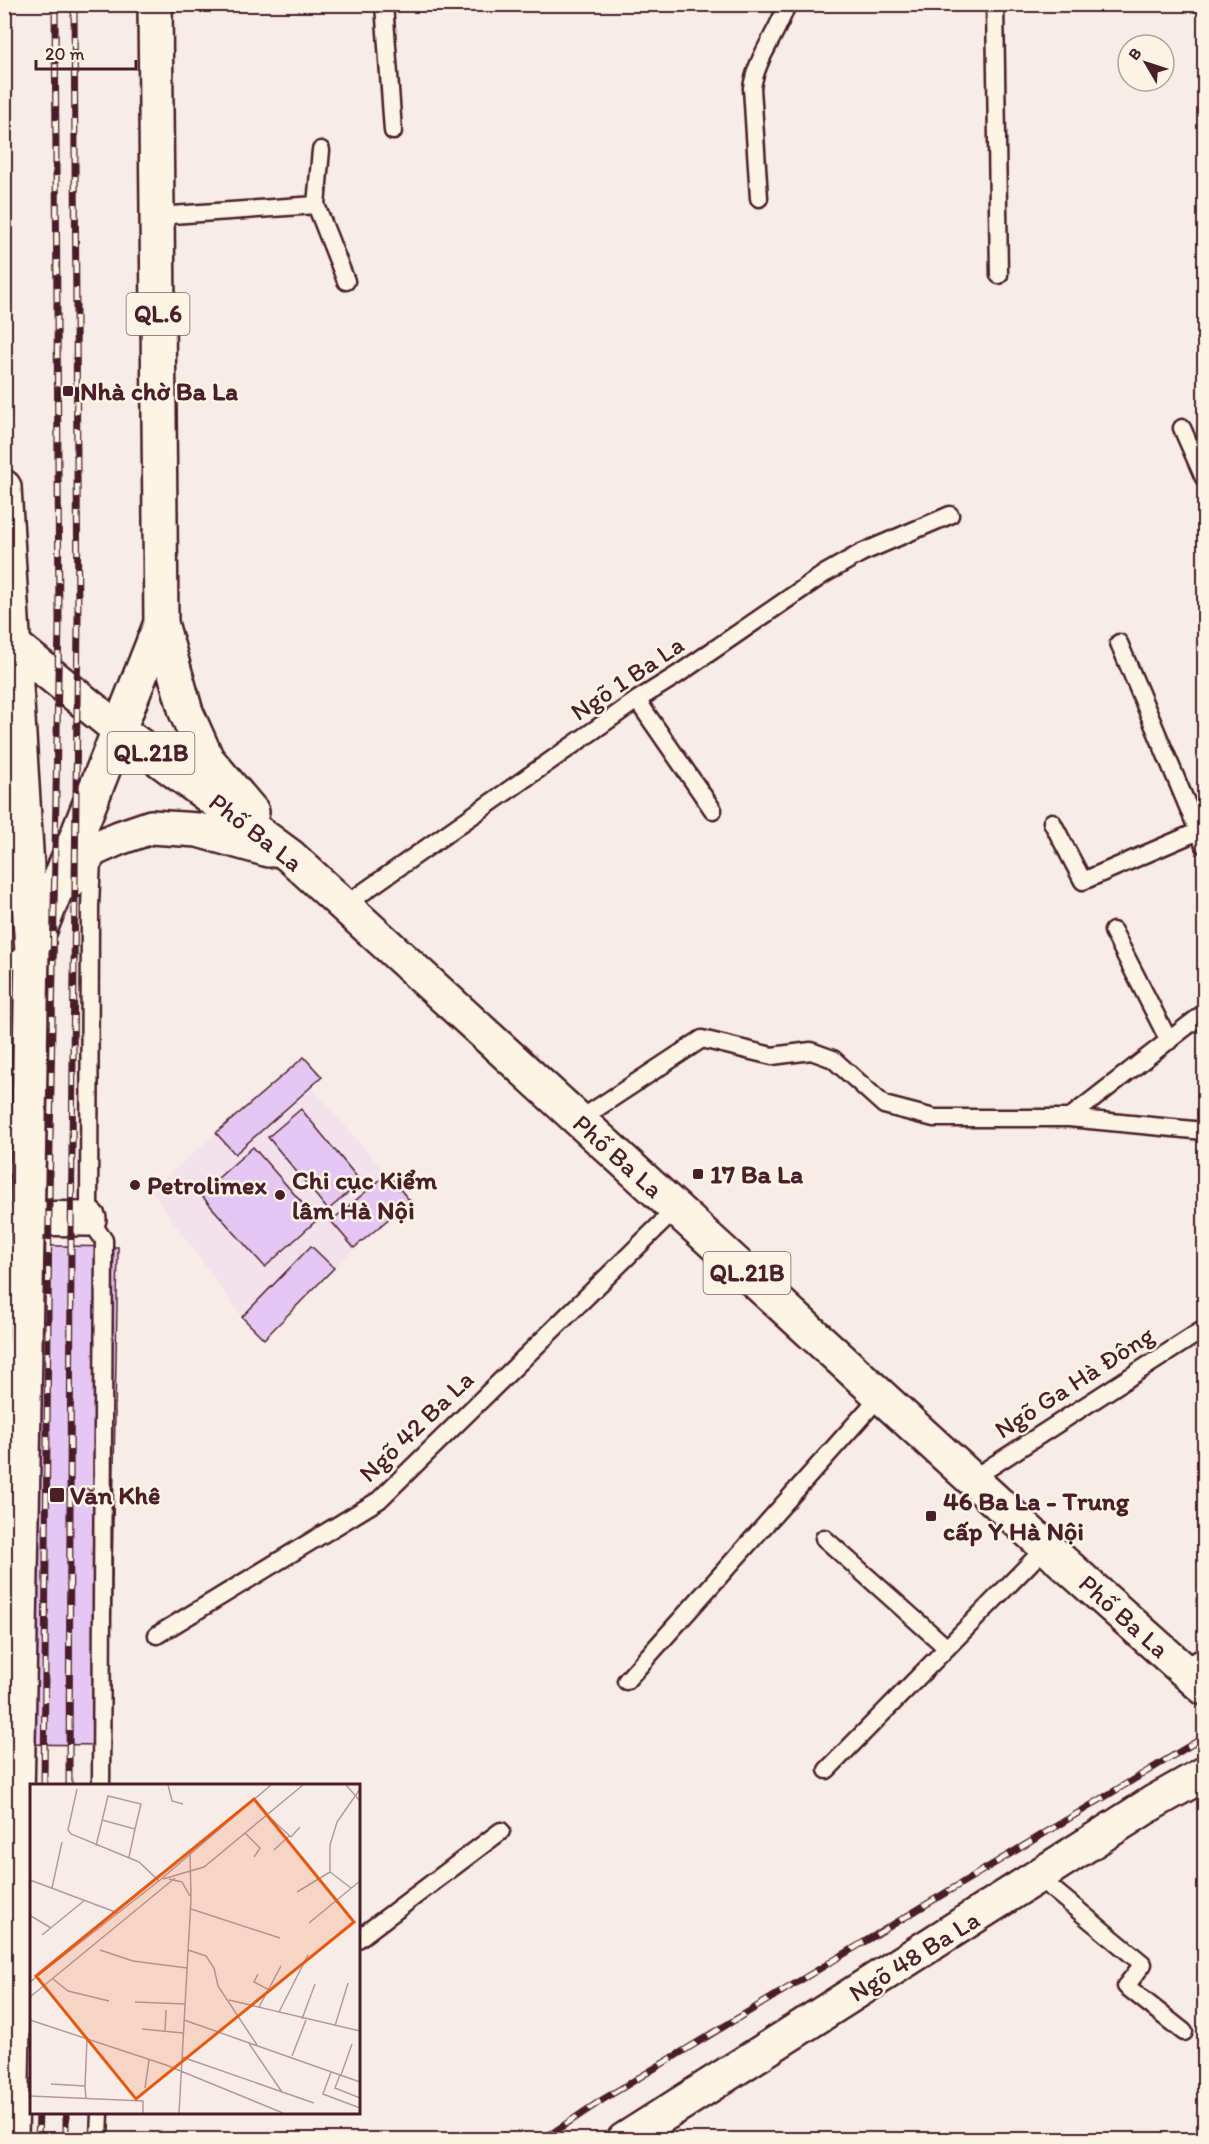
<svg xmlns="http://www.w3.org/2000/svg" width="1209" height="2144" viewBox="0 0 1209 2144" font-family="Itim,sans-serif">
	<rect width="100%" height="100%" fill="#f8ece8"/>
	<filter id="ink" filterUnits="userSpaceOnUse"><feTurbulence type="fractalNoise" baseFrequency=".0167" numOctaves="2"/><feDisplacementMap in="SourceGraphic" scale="12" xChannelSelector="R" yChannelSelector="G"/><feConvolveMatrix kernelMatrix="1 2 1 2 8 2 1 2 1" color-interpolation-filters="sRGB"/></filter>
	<g filter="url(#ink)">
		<path fill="#f3e1eb" d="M304,1057L322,1077L311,1087L410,1201L354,1248L264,1339L242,1317L151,1190Z"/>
		<path fill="#e6c6f3" stroke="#4a1f2b" stroke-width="1.5" d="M304,1057L322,1077L235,1154L216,1133Z
			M301,1109L361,1182L328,1210L268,1137Z
			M253,1147L317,1220L265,1267L200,1194Z
			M387,1174L410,1201L354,1248L331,1221Z
			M5,1245L118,1247L109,1745L4,1744Z
			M311,1246L334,1268L264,1339L242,1317Z"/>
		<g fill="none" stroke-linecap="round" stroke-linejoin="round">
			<g stroke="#4a1f2b" stroke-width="21">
				<path id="lane" d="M384,4L393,131
					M995,4L999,275
					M759,198L752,88C756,58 778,33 787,4
					M316,205L321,150
					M157,216L316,205L346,281
					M1182,428L1204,478
					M1119,643L1204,845
					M637,700L713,810
					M1052,822L1083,881L1199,831
					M92,858L90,907L89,1219L104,1240L101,1786
					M345,905L637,700L677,675L824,574L861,553L950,515
					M1113,931L1169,1041
					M4,961L32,957
					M1069,1118L1204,1013
					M579,1120L702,1039L772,1056L811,1051L833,1059L884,1105L934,1118H1069L1204,1131
					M972,1479L1204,1329
					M824,1538L947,1648
					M157,1635L379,1500L676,1209
					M1183,1669L1204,1656
					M626,1681L881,1395
					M827,1770L1046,1547
					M1038,1877L1143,1964L1126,1986L1184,2032
					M358,1939L501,1831
					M99,2140L100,2112"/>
			</g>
			<g stroke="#4a1f2b" stroke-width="38">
				<path id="street" d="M624,2140L1154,1802L1204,1774"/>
			</g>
			<g stroke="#4a1f2b" stroke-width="38">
				<path id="secondary" d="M4,1364L24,1353"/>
			</g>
			<g stroke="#4a1f2b" stroke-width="38">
				<path id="highway" d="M4,487L32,950L11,2140
					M161,623L186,712L207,759L252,812
					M14,645L119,730L290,856L1046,1547L1204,1688
					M69,882L92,850L119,838L151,827L198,830L269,850
					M36,940L161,623L155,4
					M26,1218L89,1219"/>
			</g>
			<use href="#lane" stroke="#fcf5e5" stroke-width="16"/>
			<use href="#street" stroke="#fcf5e5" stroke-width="33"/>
			<use href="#secondary" stroke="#fcf5e5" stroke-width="33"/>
			<use href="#highway" stroke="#fcf5e5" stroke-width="33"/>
			<g stroke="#4a1f2b" stroke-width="7">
				<path id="rail" d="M44,1786L49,1201L59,620L55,4
					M69,1786L71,1238L78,619L74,4
					M38,2140L39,2112
					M66,2140V2112
					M542,2140L602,2100L1204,1737"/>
			</g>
			<use href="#rail" stroke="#fcf5e5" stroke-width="4.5" stroke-dasharray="14" stroke-linecap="butt"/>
		</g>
	</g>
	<g fill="#4a1f2b" stroke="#fcf5e5" stroke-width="2">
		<rect x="62" y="385" width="12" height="12" rx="3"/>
		<rect x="692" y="1168" width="12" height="12" rx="3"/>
		<circle cx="135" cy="1185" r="6"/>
		<circle cx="280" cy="1195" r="6"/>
		<rect x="49" y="1487" width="16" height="16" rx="3"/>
		<rect x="925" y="1510" width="12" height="12" rx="3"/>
	</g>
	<g text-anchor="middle" stroke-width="5" stroke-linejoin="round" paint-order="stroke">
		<g fill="#fcf5e5" stroke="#7f5f63" stroke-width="1.5">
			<rect x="126.5" y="293" width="63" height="42" rx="4.5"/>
			<rect x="107.5" y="732" width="87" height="42" rx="4.5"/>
			<rect x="703.5" y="1252" width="87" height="42" rx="4.5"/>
		</g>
		<g font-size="24" font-weight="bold" fill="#4a1f2b">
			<text x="158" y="322">QL.6</text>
			<text x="151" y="761">QL.21B</text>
			<text x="747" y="1281">QL.21B</text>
		</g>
		<g font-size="26" font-weight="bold" fill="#4a1f2b" stroke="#fcf5e5" text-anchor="start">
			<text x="80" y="400">Nhà chờ Ba La</text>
			<text x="710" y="1183">17 Ba La</text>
			<text x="292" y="1189">Chi cục Kiểm<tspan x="292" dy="30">lâm Hà Nội</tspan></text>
			<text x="147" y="1194">Petrolimex</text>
			<text x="70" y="1504">Văn Khê</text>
			<text x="943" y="1510">46 Ba La - Trung<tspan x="943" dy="30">cấp Y Hà Nội</tspan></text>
		</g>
		<g font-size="26" fill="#4a1f2b" stroke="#fcf5e5">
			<text transform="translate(627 678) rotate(-34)" y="9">Ngõ 1 Ba La</text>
			<text transform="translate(256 832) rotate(38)" y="9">Phố Ba La</text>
			<text transform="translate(618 1156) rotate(42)" y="9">Phố Ba La</text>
			<text transform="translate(1074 1382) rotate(-33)" y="9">Ngõ Ga Hà Đông</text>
			<text transform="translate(416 1426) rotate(-44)" y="9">Ngõ 42 Ba La</text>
			<text transform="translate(1124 1616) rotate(42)" y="9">Phố Ba La</text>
			<text transform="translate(914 1956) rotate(-32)" y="9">Ngõ 48 Ba La</text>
		</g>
	</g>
	<g transform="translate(30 1784)">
		<rect width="330" height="330" fill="#f8ece8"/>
		<path fill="none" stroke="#b29a9c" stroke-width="1.5" d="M138,1L142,17L153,20M316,1L330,17M47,5L38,46L41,50L109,78L129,97M237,31L261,53L270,43M72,36L105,45L99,73M215,49L230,64L224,73M66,62L78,12L111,20L105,45M244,66L259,52M133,95L174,83L273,1M139,95L152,98L160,112M0,96L88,129M22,104L32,58M321,104L300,88V61L307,38L330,5M267,108L300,88M161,125L250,154M1,132L21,144M279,139L330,97M12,151L55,116M70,166L103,177L157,184M158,166L176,172L184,184L188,202L227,261M228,190L224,198L239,206M23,195L38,207L79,217M0,198L130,96L241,1M0,213L145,94M199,216L330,247M105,218L155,220M229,223L251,182M249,228L278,171M272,235L285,200M0,236L136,281L253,329M154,236L330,298M305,242L318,199M112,245L153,249M135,248L136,226M218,258L252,308M262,272L276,236M152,273L284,319M301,288L293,310L330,324M310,291L305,304L330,314M311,291L322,260M21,300L55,302L56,315M55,302L57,255M115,304L119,276M0,312L113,317V329M149,329L161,115L160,69"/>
		<path fill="#e8590c" fill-opacity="0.15" stroke="#e8590c" stroke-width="3" d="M224,15L324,138L106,315L6,192Z"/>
		<rect width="330" height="330" fill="none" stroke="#4a1f2b" stroke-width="3"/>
	</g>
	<rect width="1209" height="2144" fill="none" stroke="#fcf5e5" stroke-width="24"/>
	<rect x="12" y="12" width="1185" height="2120" fill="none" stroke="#4a1f2b" stroke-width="2" filter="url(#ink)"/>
	<g transform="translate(1146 63) rotate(309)"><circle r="28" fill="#fcf5e5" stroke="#b59f9b" stroke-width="1.5"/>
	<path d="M0-4.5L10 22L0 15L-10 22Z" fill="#4a1f2b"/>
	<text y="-9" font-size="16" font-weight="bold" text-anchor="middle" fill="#4a1f2b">B</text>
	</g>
	<path d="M36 60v9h100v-9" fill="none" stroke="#4a1f2b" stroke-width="3"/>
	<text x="45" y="60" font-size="18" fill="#4a1f2b" stroke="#fcf5e5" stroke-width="4.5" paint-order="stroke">20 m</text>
</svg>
